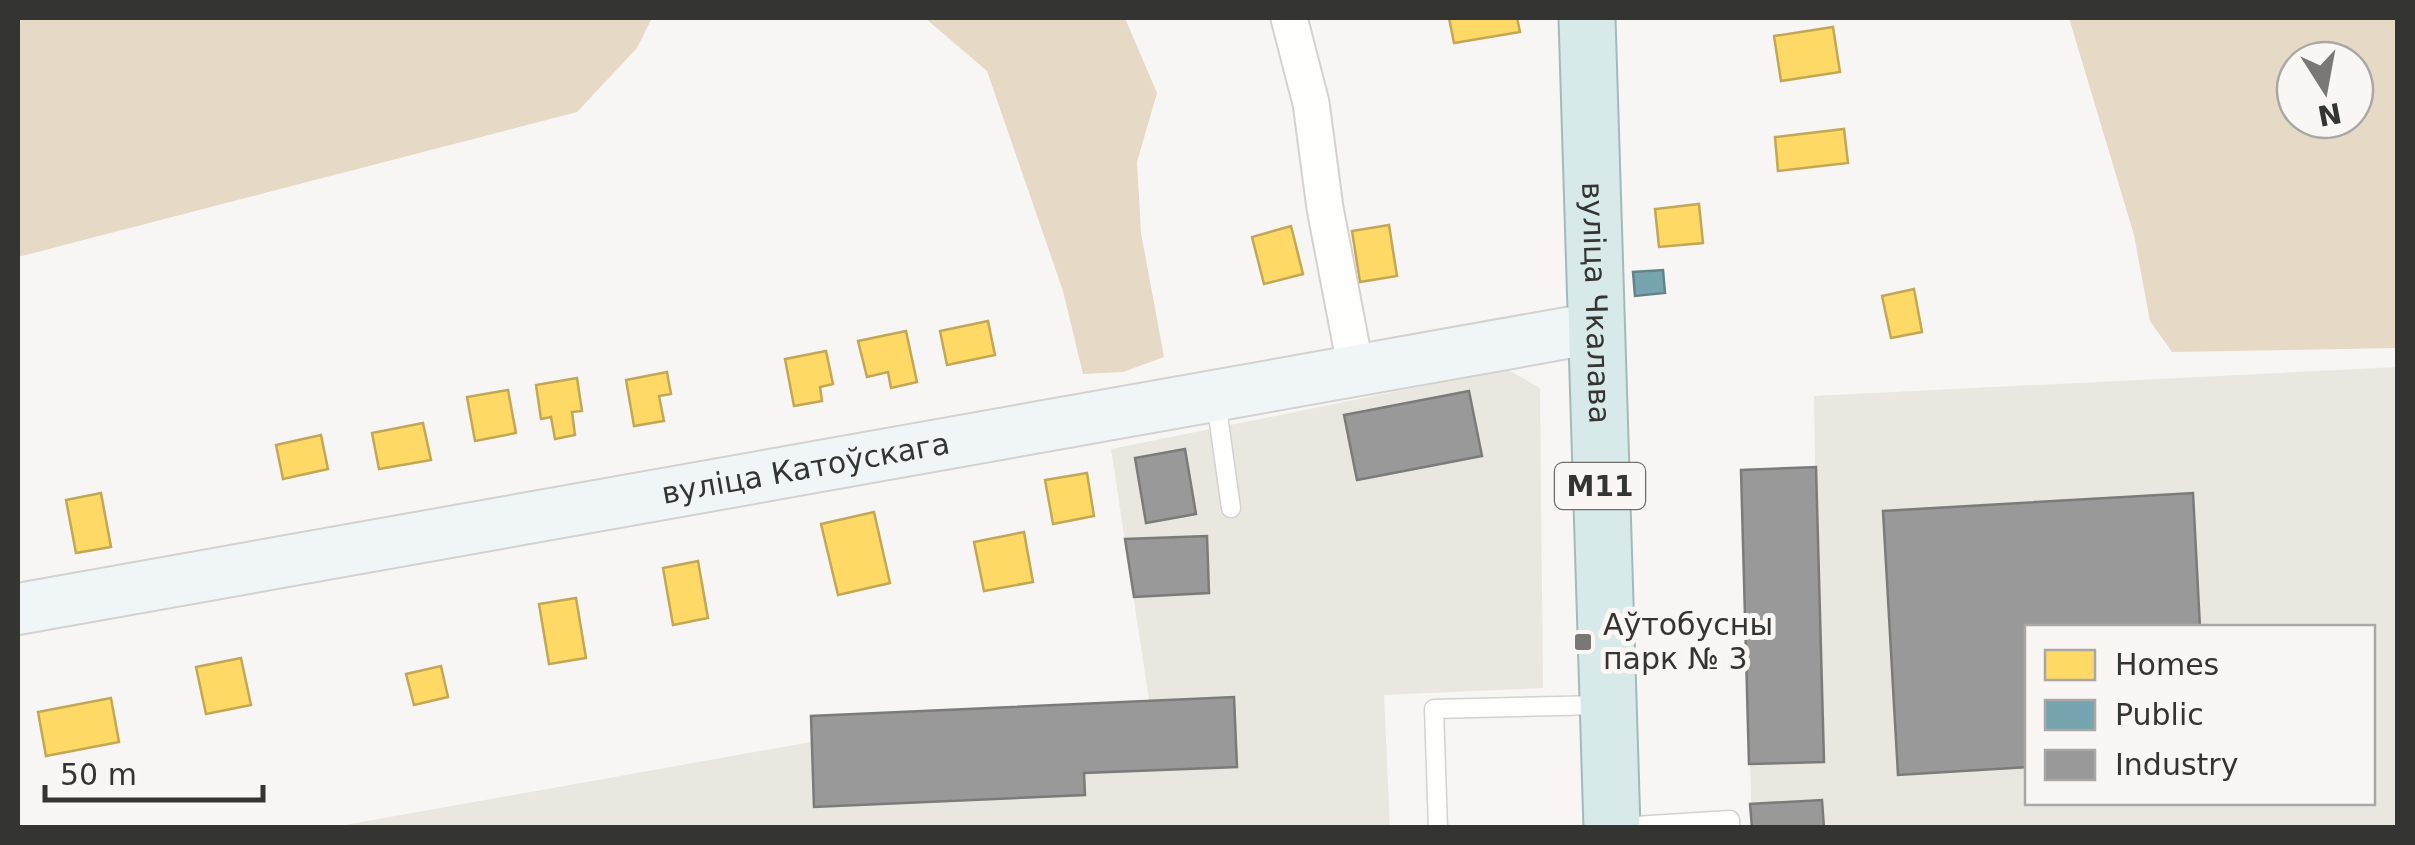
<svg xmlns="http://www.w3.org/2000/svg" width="2415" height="845" viewBox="0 0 2415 845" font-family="'DejaVu Sans',sans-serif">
	<rect width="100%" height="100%" fill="#f8f6f4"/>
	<path fill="#eae7e0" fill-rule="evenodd" d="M2397,367V827H1752L1741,470L1815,467L1814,396ZM2028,628H2372V802H2028Z
		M1507,369L1540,388L1543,688L1384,695L1390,827L328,828L811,742V716L1149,700L1111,449Z"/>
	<path fill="#e6d9c5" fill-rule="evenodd" d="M18,18H652L637,48L577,112L18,257Z
		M925,18H1125L1157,93L1137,162L1141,233L1164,357L1123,372L1083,374L1063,291L987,71Z
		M2069,18H2397V348L2172,352L2150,321L2134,235ZM2295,60H2355V120H2295Z"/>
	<path fill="#ffd966" stroke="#c2a856" stroke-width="2.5" d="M1449,18H1517L1520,32L1454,43Z
		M1833,27L1840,72L1781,81L1774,36Z
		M1844,129L1848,163L1778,171L1775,137Z
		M1699,204L1703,243L1659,247L1655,209Z
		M1389,225L1397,276L1360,282L1352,231Z
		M1291,226L1303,274L1264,284L1252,237Z
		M1914,289L1922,332L1891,338L1882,296Z
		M988,321L995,355L947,365L940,331Z
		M906,331L917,382L891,388L888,372L867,377L858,341Z
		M826,351L833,384L820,387L822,401L794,406L785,359Z
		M667,372L671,394L659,396L664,421L634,426L626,380Z
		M577,378L582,411L572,412L575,435L555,439L551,417L541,419L536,385Z
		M508,390L516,433L475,441L467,397Z
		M423,423L431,460L379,469L372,433Z
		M321,435L328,469L283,479L276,445Z
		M1087,473L1094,516L1053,524L1045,480Z
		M101,493L111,547L76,553L66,500Z
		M874,512L890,583L838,595L821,524Z
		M1024,532L1033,582L984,591L974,542Z
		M698,561L708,618L673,625L663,568Z
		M576,598L586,658L549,664L539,604Z
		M241,658L251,705L206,714L196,667Z
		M441,666L448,697L414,705L406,674Z
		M111,698L119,742L46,756L38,712Z"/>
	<path fill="#76a5af" stroke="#62838a" stroke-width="2.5" d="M1663,270L1665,293L1635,296L1633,272Z"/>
	<path fill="#999" stroke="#7b7b7a" stroke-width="2.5" d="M1469,391L1482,456L1357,480L1344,415Z
		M1185,449L1196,514L1146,523L1135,458Z
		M1816,467L1824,762L1749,764L1741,470Z
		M2193,493L2200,628H2028V767L1898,775L1883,511Z
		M1207,536L1209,593L1134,597L1125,539Z
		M1234,697L1237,767L1084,773L1085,795L814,807L811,716Z
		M1822,800L1824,828H1752L1750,804Z"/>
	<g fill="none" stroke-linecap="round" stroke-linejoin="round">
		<g stroke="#d3d2d1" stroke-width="21">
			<path id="service" d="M1216,401L1231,508
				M1619,827L1730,820V828
				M1438,828L1434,709L1603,705"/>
		</g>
		<g stroke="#d3d2d1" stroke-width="39">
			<path id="minor" d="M1289,18L1311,103L1325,208L1356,370"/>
		</g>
		<g stroke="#d3d2d1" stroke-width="54">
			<g id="secondary">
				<path id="s1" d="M18,609L1595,328"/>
			</g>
		</g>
		<g stroke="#a3baba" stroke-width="59">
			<g id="trunk">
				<path id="s2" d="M1587,18L1612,828"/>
			</g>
		</g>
		<use href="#service" stroke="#fefefd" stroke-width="18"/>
		<use href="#minor" stroke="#fefefd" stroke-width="35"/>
		<use href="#secondary" stroke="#f0f6f7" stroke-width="50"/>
		<use href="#trunk" stroke="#d8e9ea" stroke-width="55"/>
	</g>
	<rect fill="#797876" stroke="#f9f6f3" stroke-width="4" x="1573" y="632" width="20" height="20" rx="5"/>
	<g text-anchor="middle" stroke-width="10" stroke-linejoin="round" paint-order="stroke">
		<rect fill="#f9f6f3" stroke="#6f6e6c" stroke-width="2.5" x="1555" y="463" width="90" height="46" rx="8"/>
		<g font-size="28" font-weight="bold" fill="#343432">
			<text x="1600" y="496">М11</text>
		</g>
		<g font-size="30" fill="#343432" stroke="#f9f6f3">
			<text dy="10" stroke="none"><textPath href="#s2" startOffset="285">вуліца Чкалава</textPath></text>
			<text dy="10" stroke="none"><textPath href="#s1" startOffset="800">вуліца Катоўскага</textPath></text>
		</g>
		<g font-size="30" fill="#343432" stroke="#f9f6f3" text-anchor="start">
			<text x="1603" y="635">Аўтобусны<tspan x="1603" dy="34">парк № 3</tspan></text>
		</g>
	</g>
	<rect width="2415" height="845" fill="none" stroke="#343432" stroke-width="40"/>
	<rect x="2025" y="625" width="350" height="180" fill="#f9f6f3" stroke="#aaa8a6" stroke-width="2.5"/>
	<rect x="2045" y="650" width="50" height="30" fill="#ffd966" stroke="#aaa8a6" stroke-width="2.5"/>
	<text x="2115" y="675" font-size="30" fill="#343432">Homes</text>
	<rect x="2045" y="700" width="50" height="30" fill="#76a5af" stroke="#aaa8a6" stroke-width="2.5"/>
	<text x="2115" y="725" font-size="30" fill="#343432">Public</text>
	<rect x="2045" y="750" width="50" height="30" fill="#999999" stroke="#aaa8a6" stroke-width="2.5"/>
	<text x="2115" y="775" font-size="30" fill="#343432">Industry</text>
	<g transform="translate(2325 90) rotate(169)"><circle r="48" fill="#f9f6f3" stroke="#aaa8a6" stroke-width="2.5"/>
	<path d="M0-8L18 38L0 25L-18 38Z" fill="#797876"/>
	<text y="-15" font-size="28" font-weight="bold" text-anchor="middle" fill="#343432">N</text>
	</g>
	<path d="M45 785v15h218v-15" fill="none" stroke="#343432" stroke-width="5"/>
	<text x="60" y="785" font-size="30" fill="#343432" stroke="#f9f6f3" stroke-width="8" paint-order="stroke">50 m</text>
</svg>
